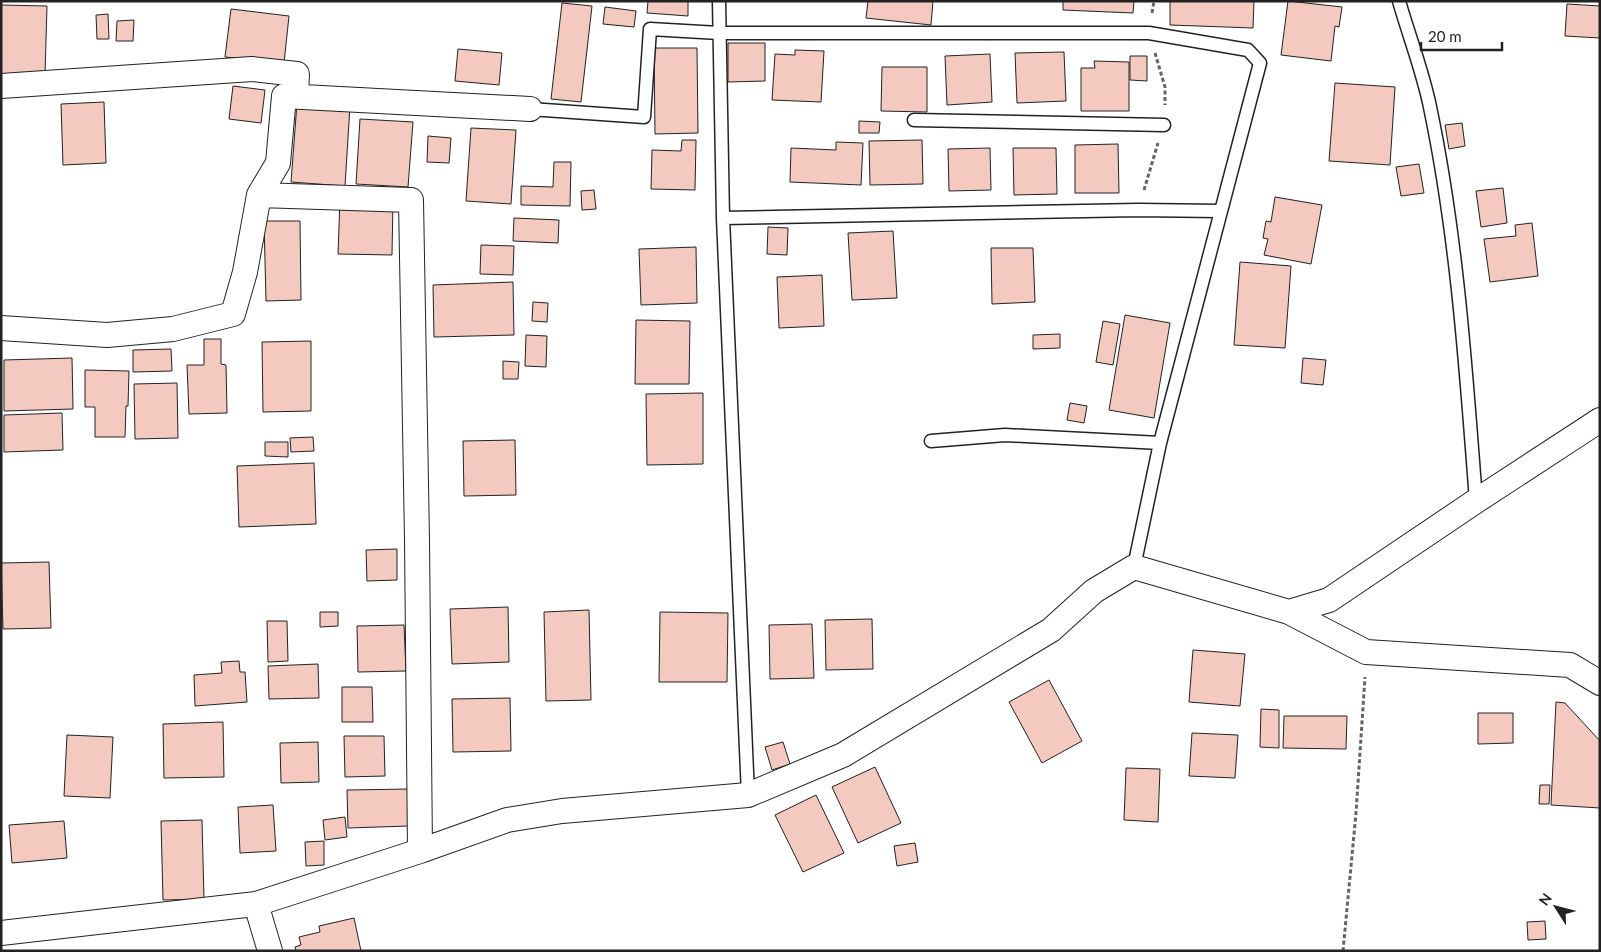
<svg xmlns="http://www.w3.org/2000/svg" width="1601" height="952" viewBox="0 0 1601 952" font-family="Lato,sans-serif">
	<rect width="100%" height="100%" fill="#fff"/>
	<path fill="#f3c9c0" stroke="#222" d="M648,1H688V16L647,13Z
		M868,1H933L931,25L866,18Z
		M1063,1H1134L1133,13L1063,10Z
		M1170,1H1254L1253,28L1170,25Z
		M1288,1L1342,7L1339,27L1335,26L1331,61L1281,55Z
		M562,3L592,6L581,102L551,99Z
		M1567,4L1600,6V38L1565,36Z
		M1,5L47,6L45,75H1Z
		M605,7L636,11L634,27L603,24Z
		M231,9L289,16L284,63L225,57Z
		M108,14L109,39H97L96,15Z
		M134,20L133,41H116L117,21Z
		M728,43H765V81L728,82Z
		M654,48H697L698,133L655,134Z
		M458,49L502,53L499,85L455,81Z
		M795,50L824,51L821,102L772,100L775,54L795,55Z
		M1064,52L1066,101L1017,103L1015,53Z
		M990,54L992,102L947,105L945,56Z
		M1130,56H1147V81L1130,80Z
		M1094,61L1129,62V111H1081V68H1095Z
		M882,67H927V112L881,111Z
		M1335,83L1395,87L1390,165L1329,161Z
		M233,86L265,90L261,123L229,119Z
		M104,102L106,163L63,165L61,104Z
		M297,103L350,106L345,186L291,182Z
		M360,119L413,122L408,187L356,184Z
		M859,121L880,122L879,133H859Z
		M1462,123L1465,146L1449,149L1445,125Z
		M471,128L516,130L511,204L466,201Z
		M428,136L451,138L449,163L427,162Z
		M682,140H696L695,190L651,189L652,150L681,151Z
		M922,140L923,184L870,185L869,141Z
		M836,142L863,143L861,185L790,182L791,148L836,150Z
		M1118,144L1119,193H1075V145Z
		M990,148L991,190L949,191L948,149Z
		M1013,148H1056L1057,194L1014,195Z
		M554,162H571L570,206L521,205V186L553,187Z
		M1419,164L1424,193L1401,196L1396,167Z
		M1503,188L1507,223L1481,227L1476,191Z
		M594,190L596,209L582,210L581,191Z
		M1275,197L1322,205L1311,264L1264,255L1268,239L1263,238L1266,221L1271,222Z
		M340,199L393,200L392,255L338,254Z
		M514,218L559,220L558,243L513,241Z
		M264,221H300L301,300L266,301Z
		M1532,223L1538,276L1490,282L1484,239L1516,236L1515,225Z
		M768,227L788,228L787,255L767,254Z
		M893,231L897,298L852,300L848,233Z
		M481,245L514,246L513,275L480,274Z
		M696,247L697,303L641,305L639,249Z
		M991,248H1033L1035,302L992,304Z
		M1240,262L1291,266L1285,348L1234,345Z
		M822,275L824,326L779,328L777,277Z
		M513,282L514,335L434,337L433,285Z
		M533,302L548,303L547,322L532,321Z
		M1125,315L1170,323L1154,418L1109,410Z
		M636,320L690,321L689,384H635Z
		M1103,321L1120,324L1113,365L1096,362Z
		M1060,334V348L1033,349V335Z
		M526,335L547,336L546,367L525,366Z
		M204,339H221V364L226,365L227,413L189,414L187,365H204Z
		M311,341V411L263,412L262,342Z
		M171,349L172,371L133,372V350Z
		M72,358L73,409L4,411V360Z
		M1303,358L1326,360L1323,385L1301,383Z
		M503,361L519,362L518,379H503Z
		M85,370L129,371L128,406H126L125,437H95V407H85Z
		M177,383L178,438L135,439L134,384Z
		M703,393V464L647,465L646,394Z
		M1070,403L1087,406L1084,423L1067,420Z
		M62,413L63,450L4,452V415Z
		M313,437L314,451L291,452L290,438Z
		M515,440L516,495L464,496L463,441Z
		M265,442H288V457L265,456Z
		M314,463L316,524L239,527L237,466Z
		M397,549V580L367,581L366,550Z
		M49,562L51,628L3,629L1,563Z
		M508,607L509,662L452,664L450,609Z
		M589,610L591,700L546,701L544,612Z
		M320,612H338V626L320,627Z
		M660,612L728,613L727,682H659Z
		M872,619L873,669L826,670L825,620Z
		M267,621H287L288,661L268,662Z
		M812,624L814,678L770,679L769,625Z
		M404,625L406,671L358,672L357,626Z
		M1193,650L1245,654L1240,706L1189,702Z
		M239,661L240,672H245L247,702L195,706L194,675L222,673L221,662Z
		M318,664L319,698L269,699L268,666Z
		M1049,680L1082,741L1042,763L1009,702Z
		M342,687H372L373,722H342Z
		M510,698L511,751L453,752L452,699Z
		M1556,702L1565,703L1600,741V808L1551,805Z
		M1261,709L1279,710V748L1260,747Z
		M1478,713H1513V743L1478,744Z
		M1284,716H1347L1346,749L1283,748Z
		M223,722L224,777L164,778L163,724Z
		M1192,733L1238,735L1235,778L1189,776Z
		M67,735L113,737L110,798L64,796Z
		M344,736H384L385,776L345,777Z
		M318,742L319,782L281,783L280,743Z
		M783,742L790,764L772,770L765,747Z
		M875,767L901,823L858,843L832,787Z
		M1126,768L1160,769L1158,822L1124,820Z
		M1540,785H1550L1549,804H1539Z
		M409,789V826L348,828L347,790Z
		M816,795L844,853L803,872L775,815Z
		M273,805L276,851L240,853L238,807Z
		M345,817L347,837L325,840L323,820Z
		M202,820L204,899L163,900L161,821Z
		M64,821L67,858L12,863L9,825Z
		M324,841V865L306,866L305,842Z
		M915,843L918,862L897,866L894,846Z
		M354,918L361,951H296L295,947L301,945L299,937L320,932L319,926Z
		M1545,921L1546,939L1528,940L1527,922Z"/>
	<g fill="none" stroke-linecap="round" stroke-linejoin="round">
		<g stroke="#222" stroke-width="15">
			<path id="service" d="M719,1L723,218L748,795
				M1399,1C1409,36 1423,72 1430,107C1457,236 1466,369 1476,501
				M530,109L644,117L650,29L719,33H1149L1248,50L1260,63L1160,443L1134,567
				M914,120L1164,125
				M723,218L1138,210L1220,211
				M931,441L1005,435L1160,443"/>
		</g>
		<g stroke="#222" stroke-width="26">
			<path id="minor" d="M1,86L252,69L297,74L296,96
				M259,195L411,200L417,540L420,851
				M1,328L107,335L173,329L233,314L245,272L259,195L278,163L284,96L530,109
				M1289,612L1366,652L1570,665L1600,683
				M256,904L270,951
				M1,933L256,904L420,851L507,820L562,811L748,795L843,755L1051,630L1094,591L1134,567L1289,612L1329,600L1476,501L1600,420"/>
		</g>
		<path stroke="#646464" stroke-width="3" stroke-dasharray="4 2.5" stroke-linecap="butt" d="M1152,13L1154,1
			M1155,53L1165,87V105
			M1144,190L1158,143
			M1343,951L1356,813L1365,677"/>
		<use href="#service" stroke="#fff" stroke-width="12"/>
		<use href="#minor" stroke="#fff" stroke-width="24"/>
	</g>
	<rect width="1601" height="952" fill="none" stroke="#222222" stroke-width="5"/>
	<g transform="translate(1556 907) rotate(306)" stroke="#ffffff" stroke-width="4" paint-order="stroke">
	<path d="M0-4L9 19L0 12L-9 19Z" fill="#222222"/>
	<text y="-8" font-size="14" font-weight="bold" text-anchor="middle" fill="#222222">N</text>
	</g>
	<path d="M1421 42v8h81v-8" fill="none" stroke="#222222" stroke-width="2.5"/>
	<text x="1428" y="42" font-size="15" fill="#222222" stroke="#ffffff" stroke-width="4" paint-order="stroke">20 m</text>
</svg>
